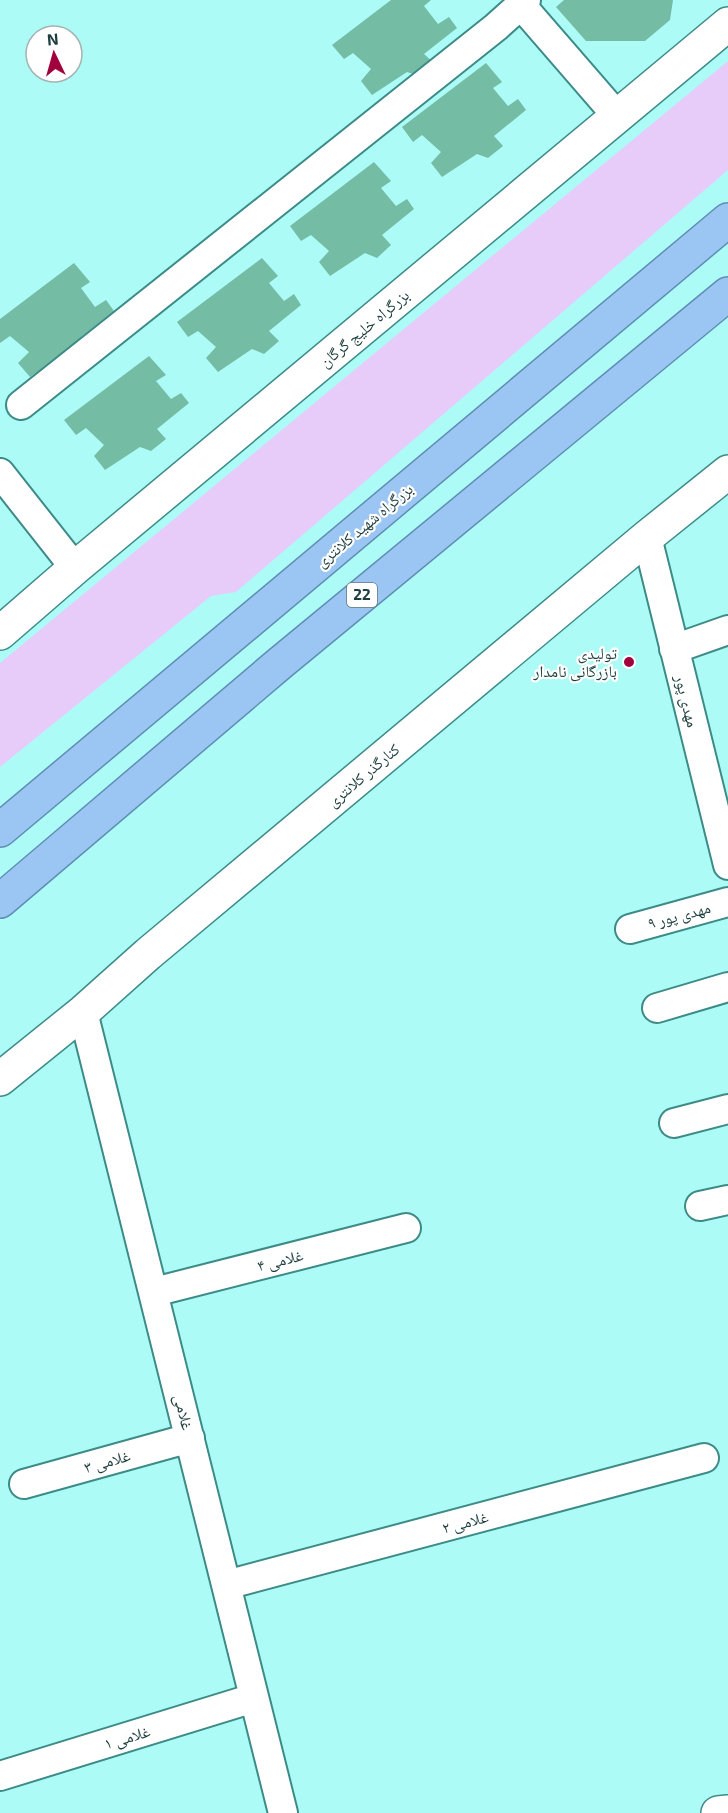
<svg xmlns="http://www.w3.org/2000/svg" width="728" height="1813" viewBox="0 0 728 1813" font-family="'Exo 2','Noto Naskh Arabic',sans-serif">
	<rect width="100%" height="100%" fill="#adfbf6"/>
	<path fill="#e7ccfa" d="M728,61V170L236,592L211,596L0,767V663Z"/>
	<path fill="#74bca4" d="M391,0H431L424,6L438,24L449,17L457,28L424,54L434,63L419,76L407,72L372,95L361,81L371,69L353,53L344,59L332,45Z
		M564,0H673L670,20L645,41H586L556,7Z
		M486,63L502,82L493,88L508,106L518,99L526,110L494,136L503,146L488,158L477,154L442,177L431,163L441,152L422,135L413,142L402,127Z
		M374,162L391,181L381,188L396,206L407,199L414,209L382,235L391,245L377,258L365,253L330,276L319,262L329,251L311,235L301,241L290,226Z
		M262,258L278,276L269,283L284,301L294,294L301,305L269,331L279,341L264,354L252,349L218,372L206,358L216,347L198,331L188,337L177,322Z
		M74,263L90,282L81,288L95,307L106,300L114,311L81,337L88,344L64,354L30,377L18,363L29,352L10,336L0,343V319Z
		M149,356L166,375L156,381L171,399L181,393L189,403L157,429L166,439L151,451L140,447L105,470L94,456L104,445L86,428L76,435L64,420Z"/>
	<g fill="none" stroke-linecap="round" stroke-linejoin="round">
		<g stroke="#3d8b87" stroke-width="32">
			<path id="minor" d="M521,5L618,117
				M21,405L496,27L526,0
				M0,473L75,568
				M647,537L728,865
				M674,649L728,630
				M630,929L728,902
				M657,1008L728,987
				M83,1012L283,1813
				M674,1123L728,1109
				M700,1206L728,1200
				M154,1292L406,1228
				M24,1484L190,1438
				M226,1585L704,1458
				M0,1776L254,1698"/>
		</g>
		<g stroke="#3d8b87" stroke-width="36">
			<path id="secondary" d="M0,633L75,568L728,24
				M0,1079L83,1012L148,954L647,537L728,472
				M718,1813L728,1812"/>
		</g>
		<g stroke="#5f8eb3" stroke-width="36">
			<path id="trunk" d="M0,830L728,220
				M0,901L279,664L728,294"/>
		</g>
		<use href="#minor" stroke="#fff" stroke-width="28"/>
		<use href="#secondary" stroke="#fff" stroke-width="33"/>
		<use href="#trunk" stroke="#9bc6f4" stroke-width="33"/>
	</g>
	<circle fill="#a1023d" stroke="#fff" stroke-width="2" cx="629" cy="662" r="6"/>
	<g text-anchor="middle" stroke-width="4.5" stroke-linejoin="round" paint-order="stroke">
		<rect fill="#fff" stroke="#627978" stroke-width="1.5" x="347" y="583" width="30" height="24" rx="4.5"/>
		<g font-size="15" font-weight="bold" fill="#1f3f3e">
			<text x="362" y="600">22</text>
		</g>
		<g font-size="16" fill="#1f3f3e" stroke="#fff">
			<text transform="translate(364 328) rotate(-40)" y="6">بزرگراه خلیج گرگان</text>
			<text transform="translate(364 525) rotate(-40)" y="6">بزرگراه شهید کلانتری</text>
			<text transform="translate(687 701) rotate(76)" y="6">مهدی پور</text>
			<text transform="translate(363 775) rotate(-40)" y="6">کنارگذر کلانتری</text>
			<text transform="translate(679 915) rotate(-15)" y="6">۹ مهدی پور</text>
			<text transform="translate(280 1260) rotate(-14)" y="6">غلامی ۴</text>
			<text transform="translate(184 1412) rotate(76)" y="6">غلامی</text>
			<text transform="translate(107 1461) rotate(-16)" y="6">غلامی ۳</text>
			<text transform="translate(465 1522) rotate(-15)" y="6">غلامی ۲</text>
			<text transform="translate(127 1737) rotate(-17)" y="6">غلامی ۱</text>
		</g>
		<g font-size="16" fill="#1f3f3e" stroke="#fff" text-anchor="end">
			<text x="617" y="659">تولیدی<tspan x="617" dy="18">بازرگانی نامدار</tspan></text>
		</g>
	</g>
	<g transform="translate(54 54) rotate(355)"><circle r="28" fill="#ffffff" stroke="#a5b2b2" stroke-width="1.5"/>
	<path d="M0-4.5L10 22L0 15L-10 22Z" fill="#a1023d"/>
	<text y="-9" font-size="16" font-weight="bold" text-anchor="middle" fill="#1f3f3e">N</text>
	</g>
</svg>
